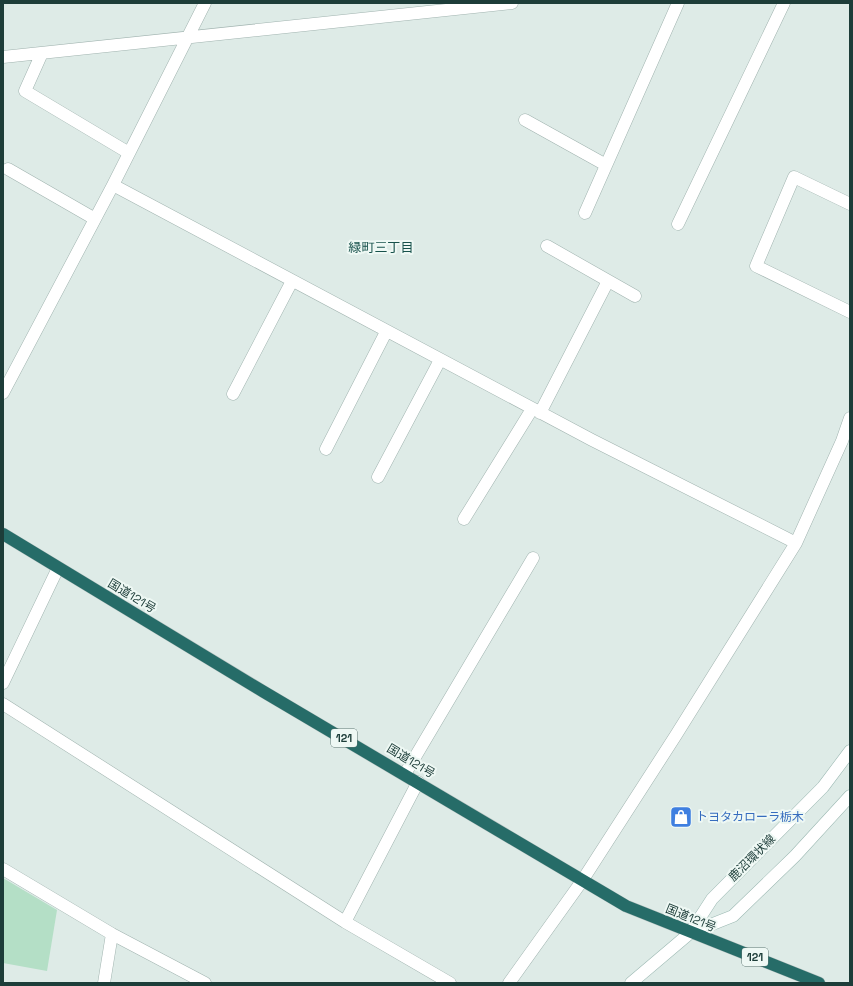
<svg xmlns="http://www.w3.org/2000/svg" width="853" height="986" viewBox="0 0 853 986" font-family="'Space Grotesk','Noto Sans JP',sans-serif">
	<rect width="100%" height="100%" fill="#deebe7"/>
	<path fill="#b4dfc6" d="M3,878L57,910L47,971L3,963Z"/>
	<g fill="none" stroke-linecap="round" stroke-linejoin="round">
		<g stroke="#a0b3af" stroke-width="13">
			<path id="street" d="M42,53L25,91L129,153
				M3,57L512,3
				M525,120L606,165
				M8,169L95,219
				M113,185L592,440L796,543
				M850,204L794,177L756,266L850,312
				M585,213L678,3
				M678,224L784,3
				M547,246L635,296
				M3,393L113,185L205,3
				M233,394L292,281
				M540,413L608,281
				M326,449L386,332
				M378,477L440,360
				M464,519L532,409
				M3,683L58,568
				M3,704L345,922L450,983
				M405,774L533,558
				M3,869L112,934L205,983
				M345,922L418,782
				M104,983L112,934
				M509,983L582,881L676,735L796,543L842,441L850,418"/>
		</g>
		<g stroke="#9bb8b2" stroke-width="13">
			<path id="secondary" d="M690,933L733,916L795,856L850,796
				M631,983L690,933L712,899L823,787L850,751"/>
		</g>
		<g stroke="#bbc5c4" stroke-width="13">
			<path id="highway" d="M3,534L264,692L626,906L819,983"/>
		</g>
		<use href="#street" stroke="#fff" stroke-width="12"/>
		<use href="#secondary" stroke="#fff" stroke-width="12"/>
		<use href="#highway" stroke="#266c68" stroke-width="12"/>
	</g>
	<defs>
		<g id="shop-square" transform="scale(1.15)"><rect x="-9" y="-9" width="18" height="18" rx="4" fill="#3f7fe0" stroke="#eef8f4"/><path d="M-5-2.5h2.3a2.7 3.5 0 0 1 5.4 0H5L5.5 6h-11ZM-1.5-2.5h3a1.5 2.3 0 0 0-3 0Z" fill="#fff"/></g>
	</defs>
	<g fill-rule="evenodd">
		<use href="#shop-square" x="681" y="817"/>
	</g>
	<g text-anchor="middle" stroke-width="4" stroke-linejoin="round" paint-order="stroke">
		<g fill="#eef8f4" stroke="#5c7571" stroke-width="1">
			<rect x="331" y="729" width="26" height="18" rx="3"/>
			<rect x="742" y="948" width="26" height="18" rx="3"/>
		</g>
		<g font-size="11" font-weight="bold" fill="#1d3d39">
			<text x="344" y="742">121</text>
			<text x="755" y="961">121</text>
		</g>
		<g font-size="12" fill="#1d3d39" stroke="#eef8f4">
			<text transform="translate(132 596) rotate(31)" y="4">国道121号</text>
			<text transform="translate(411 761) rotate(31)" y="4">国道121号</text>
			<text transform="translate(752 858) rotate(-45)" y="4">鹿沼環状線</text>
			<text transform="translate(691 918) rotate(22)" y="4">国道121号</text>
		</g>
		<g font-size="12" fill="#366cbe" stroke="#eef8f4" text-anchor="start">
			<text x="696" y="821">トヨタカローラ栃木</text>
		</g>
		<g font-size="13" fill="#17514b" stroke="#eef8f4">
			<text x="381" y="252">緑町三丁目</text>
		</g>
	</g>
	<rect width="853" height="986" fill="none" stroke="#1d3d39" stroke-width="8"/>
</svg>
